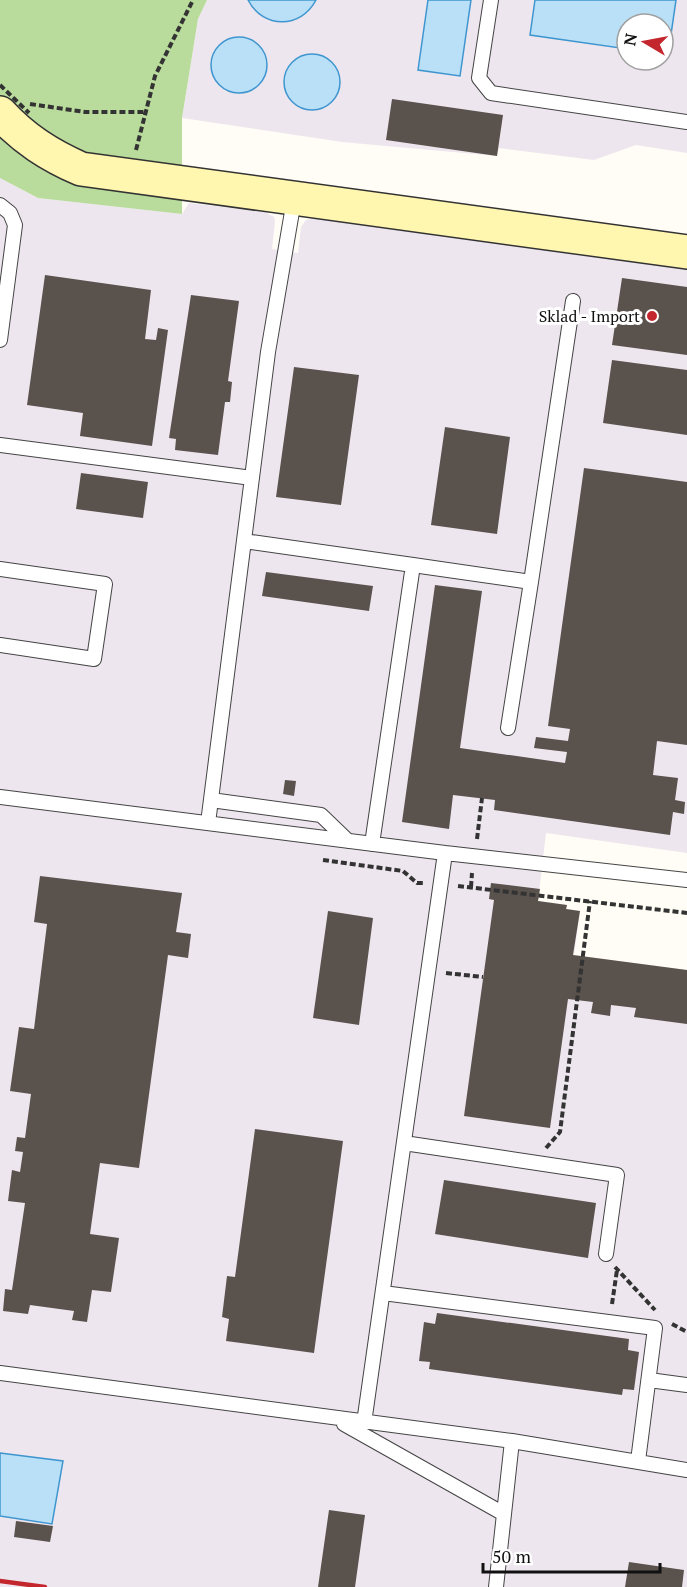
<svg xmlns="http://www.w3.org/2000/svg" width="687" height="1587" viewBox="0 0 687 1587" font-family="'PT Serif',serif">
	<rect width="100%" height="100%" fill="#fffdf5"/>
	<path fill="#eee6ef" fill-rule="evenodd" d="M207,0H687V153L636,145L594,160L499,148L497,156L342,142L182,118L198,19ZM627,24H663V60H627Z
		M0,178L38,198L182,214L189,203L265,212L274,217L275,221L272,249L298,253L301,227L306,220L316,218L687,267V853L546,833L538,901L567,905V909L580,911L574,955L687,970V1587H0Z"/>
	<path fill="#b9dc9c" d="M0,0H207L198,19L182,118V214L38,198L0,178Z"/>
	<path fill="#b9e0f7" stroke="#3f96cf" stroke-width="1.5" d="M248,0H316C301,29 263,29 248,0Z
		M428,0H471L460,76L418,70Z
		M535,0H676L668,55L663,54V24H627V49L530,35Z
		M211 65a28 28 0 1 1 56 0a28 28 0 1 1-56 0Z
		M284 82a28 28 0 1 1 56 0a28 28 0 1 1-56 0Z
		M0,1453L63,1461L52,1524L0,1516Z"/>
	<path fill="#5a524d" d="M392,99L503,115L497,156L386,140Z
		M45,275L151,290L145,339L156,340L158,328L168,330L152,446L80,436L83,413L27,405Z
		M622,278L687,287V355L612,345Z
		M191,295L239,301L228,381L232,382L230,402H225L218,455L175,450L176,439L169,438Z
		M612,360L687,370V435L603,423Z
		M294,367L359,375L341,505L276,497Z
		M445,427L510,437L497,534L431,525Z
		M584,468L687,482V745L657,741L653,775L678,778L675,800L685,802L684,814L673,812L670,835L494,810L495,800L453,795L449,829L402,822L435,585L482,591L460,748L565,763L567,752L534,748L536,737L568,741L570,729L548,726Z
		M81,473L148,482L143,518L76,509Z
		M266,572L373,586L369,611L262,596Z
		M285,780L296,781L294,796L283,794Z
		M40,876L182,893L176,932L191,934L188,958L168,955L139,1168L100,1163L90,1234L119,1238L111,1292L92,1290L87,1322L72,1320L74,1311L30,1305L28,1314L3,1311L5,1289L12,1290L25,1203L8,1201L12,1170L20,1172L23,1152L15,1151L17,1137L25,1138L31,1094L10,1091L19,1027L34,1029L47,924L34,922Z
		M491,883L540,889L538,901L567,905L566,909L580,911L573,955L687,970V1024L634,1017L636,1008L611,1005L610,1016L591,1013L593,1002L568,999L550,1128L464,1116L494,900L489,899Z
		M328,911L373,918L359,1025L313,1018Z
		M255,1129L343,1141L314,1353L226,1341L229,1319L222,1317L227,1276L235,1277Z
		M444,1180L596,1203L588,1258L435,1234Z
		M437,1313L629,1339L628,1350L639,1352L634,1390L623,1389L622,1395L429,1369L430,1362L419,1361L424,1322L435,1324Z
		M329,1510L365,1515L355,1587H318Z
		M16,1521L53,1526L50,1542L14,1537Z
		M629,1562L684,1570L682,1587H625Z"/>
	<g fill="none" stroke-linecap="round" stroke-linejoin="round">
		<g stroke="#444" stroke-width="16">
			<path id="lane" d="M491,0L479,78L491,93L687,122
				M0,205L10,213L15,225L0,340
				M0,445L252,478
				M244,541L413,565
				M0,569L105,584L94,659L0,645
				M508,728L531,582
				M0,797L445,853L687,880
				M211,800L321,815L348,841
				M208,823L268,352L294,200
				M372,844L413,565L531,582L573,301
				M404,1143L617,1175L606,1254
				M383,1293L655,1328L638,1461
				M0,1373L512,1441L687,1470
				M649,1380L687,1385
				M364,1423L445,853
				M344,1424L504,1514
				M496,1587L512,1441"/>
		</g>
		<g stroke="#333" stroke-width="36">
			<path id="secondary" d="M0,113C24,139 49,155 81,169L687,252"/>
		</g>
		<path stroke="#333" stroke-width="4" stroke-dasharray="6 3" stroke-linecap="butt" d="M30,104L85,112H146
			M136,150L155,76L193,0
			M477,839L482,798
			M323,860L403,871L417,883H424
			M458,886L687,913
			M471,887L472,873
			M446,973L483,977
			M546,1148L560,1132L590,901
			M615,1267L655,1310
			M612,1304L617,1270
			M672,1324L687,1332"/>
		<use href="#lane" stroke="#fff" stroke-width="14"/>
		<use href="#secondary" stroke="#fff6b0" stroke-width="33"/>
		<path stroke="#c4262e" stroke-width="4.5" d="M0,1581L45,1587"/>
		<path stroke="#333" stroke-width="4" stroke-dasharray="6 3" stroke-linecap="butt" d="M0,85L29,113"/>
	</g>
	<circle fill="#c4262e" stroke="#fff" stroke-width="2" cx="652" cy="316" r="6"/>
	<g text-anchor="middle" stroke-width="6" stroke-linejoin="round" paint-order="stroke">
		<g font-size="16" fill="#111" stroke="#fff" text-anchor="end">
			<text x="640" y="322">Sklad - Import</text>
		</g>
	</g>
	<g transform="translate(645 42) rotate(280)"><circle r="28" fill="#ffffff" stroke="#a0a0a0" stroke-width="1.5"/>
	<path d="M0-4.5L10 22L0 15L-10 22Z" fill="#c4262e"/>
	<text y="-9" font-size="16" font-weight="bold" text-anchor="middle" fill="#111111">N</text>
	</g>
	<path d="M483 1563v9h177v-9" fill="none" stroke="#111111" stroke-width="3"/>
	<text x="492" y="1563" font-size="18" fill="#111111" stroke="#ffffff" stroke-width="4.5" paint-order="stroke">50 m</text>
</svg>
